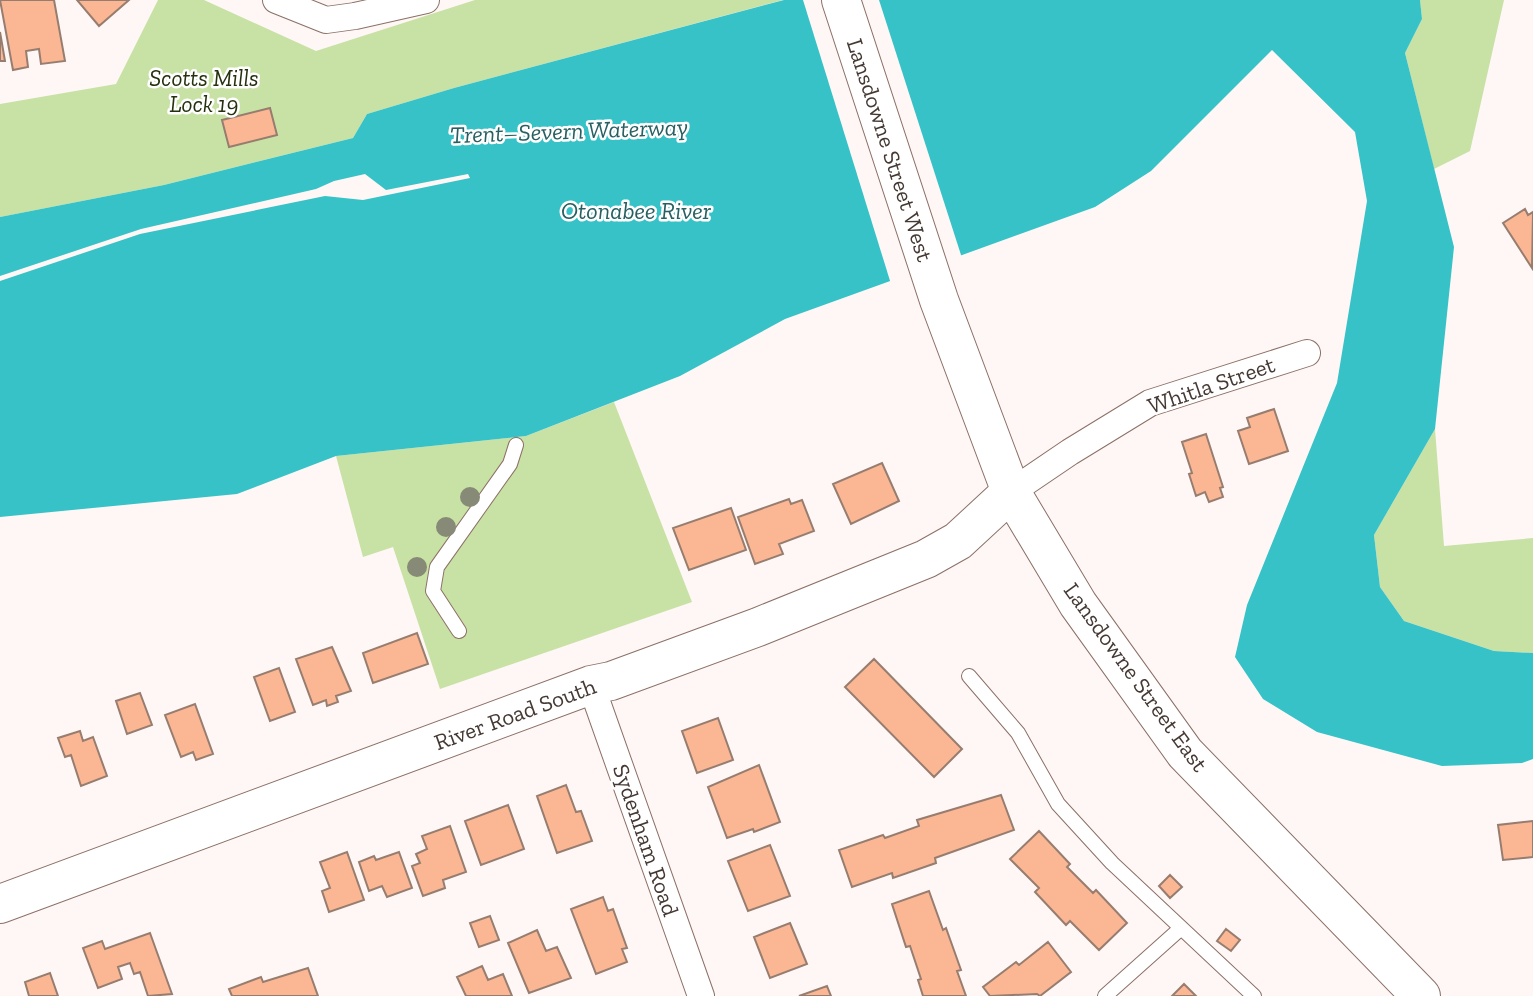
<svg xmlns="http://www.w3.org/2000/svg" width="1533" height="996" viewBox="0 0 1533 996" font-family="'Zilla Slab',serif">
	<rect width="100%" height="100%" fill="#fef7f5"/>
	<path fill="#c8e1a5" d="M158,0H204L316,51L475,0H783L454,88L367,114L353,138L164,185L0,217V104L116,84Z
		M1420,0H1504L1470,151L1434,169L1405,53L1422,19Z
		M614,402L692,602L440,689L393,547L363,557L336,456L526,436Z
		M1435,429L1444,546L1533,538V653L1494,651L1404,621L1380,587L1374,535Z"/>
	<path fill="#36c2c7" d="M784,0H1420L1422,19L1405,53L1454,247L1435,429L1374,535L1380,587L1404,621L1494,651L1533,653V759L1522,763L1442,766L1317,732L1263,699L1235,657L1247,605L1337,383L1367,201L1355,132L1272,50L1151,171L1095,207L785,319L680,376L526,436L336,456L237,494L0,517V281L140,234L325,196L363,200L470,178L468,174L386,190L365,174L334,181L316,189L141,229L0,276V217L164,185L353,138L367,114L454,88Z"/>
	<path fill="#fef7f5" d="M803,0H879L962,258L891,284Z"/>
	<path fill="#fbb794" stroke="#977d6f" stroke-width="2" d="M0,0H54L65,61L41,64L39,49L26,51L28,67L13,70Z
		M77,0H129L99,26Z
		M0,32L5,61H0Z
		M270,108L277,135L229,147L222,120Z
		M1525,209L1528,215L1533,212L1532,268L1503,223Z
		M1274,409L1288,451L1249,464L1238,431L1250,427L1247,418Z
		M1206,434L1223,487L1220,488L1223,497L1209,502L1205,492L1196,496L1189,474L1192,473L1182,442Z
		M882,463L899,501L851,524L833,484Z
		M789,499L791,504L802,500L814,531L779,544L783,554L755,564L738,517Z
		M731,508L746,550L689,570L673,528Z
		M417,633L428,664L373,683L363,653Z
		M332,647L351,691L336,696L338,702L327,706L326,700L313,705L296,659Z
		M874,659L962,749L934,777L845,687Z
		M279,668L295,712L270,721L254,677Z
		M140,693L152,725L127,734L116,701Z
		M195,704L213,754L196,760L193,752L181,757L165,715Z
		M718,718L733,760L697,773L682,731Z
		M80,731L83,741L93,737L107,776L81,786L71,755L65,757L58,738Z
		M759,765L780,822L754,832L753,829L727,838L708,787Z
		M566,785L576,812L581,811L592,841L557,853L537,796Z
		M1001,795L1014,830L935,858L936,863L893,878L892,873L852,887L839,850L883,835L885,838L919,826L917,820Z
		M508,805L524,849L481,865L465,821Z
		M1533,821V857L1503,860L1498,825Z
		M450,826L466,872L443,880L445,888L423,896L412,866L420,863L416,854L427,849L422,836Z
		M1039,831L1070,864L1067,867L1093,893L1096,890L1127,923L1099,950L1070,921L1066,925L1035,892L1039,888L1010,859Z
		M770,845L790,896L748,911L728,861Z
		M347,852L364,900L329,912L322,891L330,888L320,862Z
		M399,852L412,888L387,897L382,886L369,891L359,862L374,856L376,860Z
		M1170,875L1182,887L1170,898L1159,886Z
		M929,891L943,930L946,928L961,970L957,971L966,996H923L918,980L921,979L910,946L906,947L892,904Z
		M603,897L608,911L613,909L627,948L622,949L627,962L596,974L571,909Z
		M490,916L499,940L479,947L470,923Z
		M790,923L807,964L770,978L754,937Z
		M1226,929L1240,940L1231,951L1217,941Z
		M537,930L546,951L557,947L571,978L529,993L508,943Z
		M150,933L172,994L148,996L140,972L134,974L130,963L118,967L122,979L98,988L83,948L102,941L105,949Z
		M1048,942L1071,972L1040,996L1037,994L990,996L983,987L1016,962L1019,965Z
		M482,966L488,980L503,974L512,996H466L457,977Z
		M308,968L318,996H232L229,989L261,977L263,982Z
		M50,973L58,996H29L25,982Z
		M1184,984L1196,996H1172Z
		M827,986L831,996H799Z"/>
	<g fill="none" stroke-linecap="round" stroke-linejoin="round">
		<g stroke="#8c7066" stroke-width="16">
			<path id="lane" d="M459,631L433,591L437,567L510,464L516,445
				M969,676L1018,733L1058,804L1112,863L1254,996
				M1105,996L1180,929"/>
		</g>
		<g stroke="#8c7066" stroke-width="28">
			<path id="street" d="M276,0L326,20L355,16L426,0
				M1011,492L1070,452L1150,403L1307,353
				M591,685L701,996"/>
		</g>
		<g stroke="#8c7066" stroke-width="40">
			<path id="secondary" d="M841,0L939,300L1011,492L1078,604L1185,753L1421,996
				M0,904L591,685L611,681L758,627L926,559L958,541L1011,492"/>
		</g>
		<use href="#lane" stroke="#fff" stroke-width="14"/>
		<use href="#street" stroke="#fff" stroke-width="26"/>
		<use href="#secondary" stroke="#fff" stroke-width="38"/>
	</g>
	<g fill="#878a76">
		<circle cx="470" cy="497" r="10"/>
		<circle cx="446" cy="527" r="10"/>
		<circle cx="417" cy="567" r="10"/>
	</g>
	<g text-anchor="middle" stroke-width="5" stroke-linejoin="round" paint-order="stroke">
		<g font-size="23" font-style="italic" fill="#25310e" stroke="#fff">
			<text x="204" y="86">Scotts Mills<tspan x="204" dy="26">Lock 19</tspan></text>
		</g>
		<g font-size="23" fill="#453934" stroke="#fff">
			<text transform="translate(890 150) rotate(72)" y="8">Lansdowne Street West</text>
			<text transform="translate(1211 385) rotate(-19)" y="8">Whitla Street</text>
			<text transform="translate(1136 677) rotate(54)" y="8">Lansdowne Street East</text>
			<text transform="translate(515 714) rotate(-20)" y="8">River Road South</text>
			<text transform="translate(646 840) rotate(71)" y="8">Sydenham Road</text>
		</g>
		<g font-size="24" font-style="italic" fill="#285f61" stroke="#fff">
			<text transform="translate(569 131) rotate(-2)" y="8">Trent–Severn Waterway</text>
			<text x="636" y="219">Otonabee River</text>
		</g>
	</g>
</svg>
